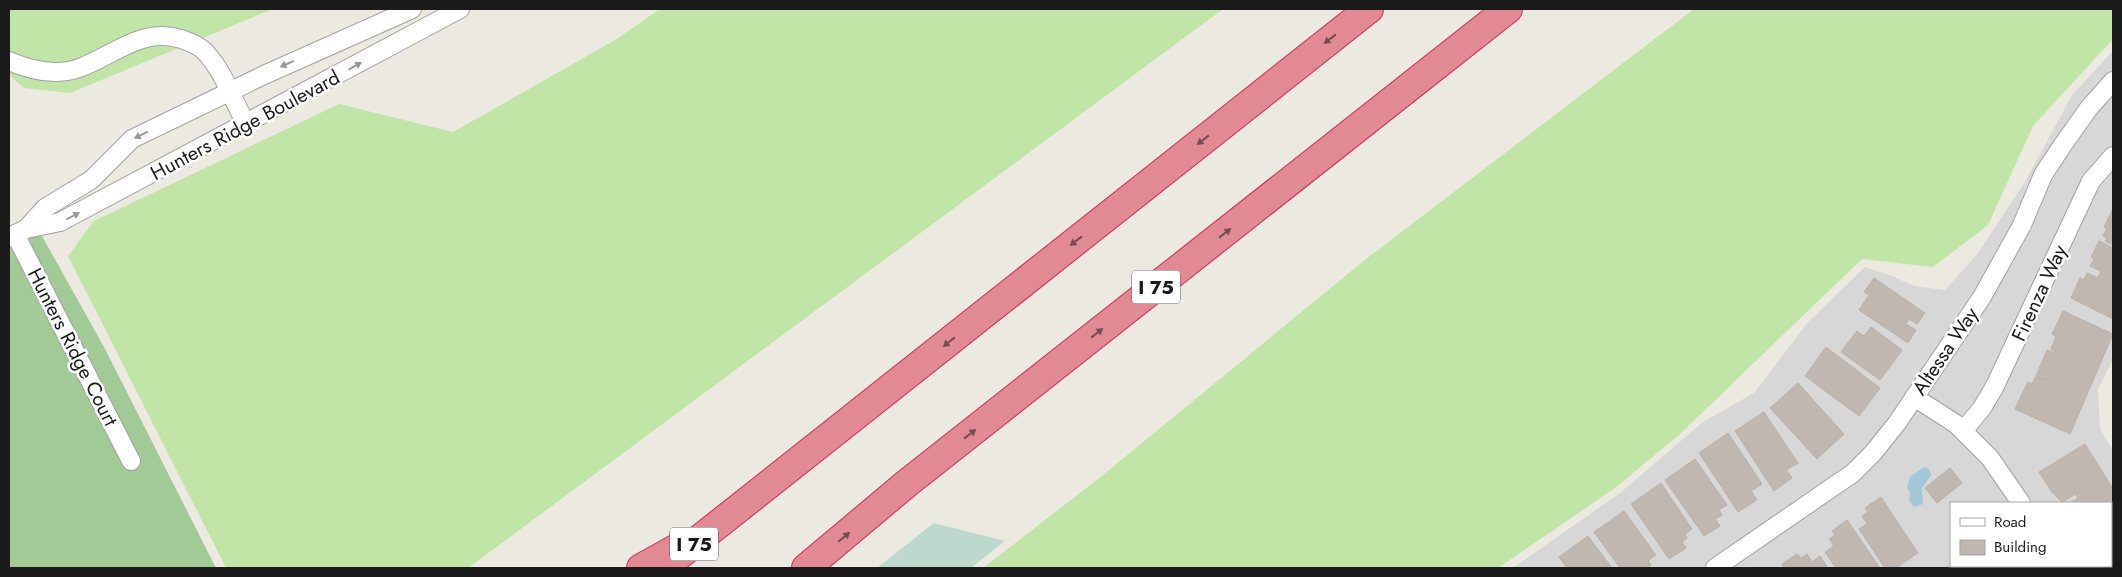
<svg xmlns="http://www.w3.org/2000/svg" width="2122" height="577" viewBox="0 0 2122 577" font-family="Jost,sans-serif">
	<rect width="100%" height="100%" fill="#ece9e0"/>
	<path fill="#d8d7d7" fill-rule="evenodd" d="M2113,51V359L2098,389L2100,429L2113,451V568H1513L1620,493L1703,422L1754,393L1809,321L1865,267L1892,276L1914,286L1945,290L1978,253L2026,180L2072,95ZM1951,503H2111V566H1951Z"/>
	<path fill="#c1e5a7" d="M9,9H273L70,93L24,88L9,75Z
		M660,9H1223L468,568H226L68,256L94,221L339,104L453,132L615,40Z
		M1694,9H2113V39L2033,126L1988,225L1933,267L1862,259L1679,435L1615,488L1498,568H983L1098,479L1366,259Z"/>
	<path fill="#a2ca96" d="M38,229L104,347L216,568H9V243Z"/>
	<path fill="#bdd9ce" d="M934,523L1005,541L971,568H877Z"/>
	<path fill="#a2c8d8" d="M1924,467L1929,469L1931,475L1922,488L1923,504L1914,507L1909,501L1910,493L1907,488L1910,477Z"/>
	<path fill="#c0b8b0" stroke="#bcb0a3" d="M2113,209V245L2105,241L2107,238L2103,236L2107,228L2104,227Z
		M2099,241L2113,248V319L2071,298L2080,278L2084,280L2087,273L2098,278L2101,271L2090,266L2094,259L2091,257Z
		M1874,278L1925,313L1917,324L1909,319L1906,324L1916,330L1908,343L1859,310L1869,295L1864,292Z
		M2063,311L2113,334L2070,434L2015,409L2028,382L2032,384L2035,377L2046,380L2036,376L2047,350L2061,356L2051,349L2056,337L2052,334Z
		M1871,327L1902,350L1880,380L1841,352L1857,331L1864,336Z
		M1826,347L1880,388L1859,416L1805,376Z
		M1798,383L1844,434L1817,459L1770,408Z
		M1764,412L1798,463L1786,470L1792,478L1774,491L1735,431Z
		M1728,433L1762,484L1751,491L1757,500L1738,512L1699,453Z
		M2085,444L2113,489V550L2111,551V503H2070L2078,498L2075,494L2062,502L2052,492L2039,472Z
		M1695,459L1727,505L1719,510L1722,515L1715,519L1720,526L1704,536L1665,480Z
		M1950,468L1962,483L1937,503L1925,488Z
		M1661,483L1692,529L1685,534L1687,538L1682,542L1686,548L1669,559L1631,504Z
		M1881,497L1918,553L1896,568H1885L1859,529L1867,524L1862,516L1868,512L1865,508Z
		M1624,511L1656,555L1648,561L1651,565L1647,568H1620L1594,532Z
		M1847,520L1880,568H1836L1825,552L1834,546L1829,539L1835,535L1832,531Z
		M1588,536L1612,568H1567L1559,557Z
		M1797,554L1801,558L1807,554L1812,562L1820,556L1828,568H1784L1782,564Z
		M1975,566H2023L2022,568H1970Z"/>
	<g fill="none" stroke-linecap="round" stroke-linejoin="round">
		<g stroke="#a1a1a1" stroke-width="20">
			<path id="street" d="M9,61C32,71 57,77 82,67C115,54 143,27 181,39C190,42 202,47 207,54C224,73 234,102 246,124
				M26,229L45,208L91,180L132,139L264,75L412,9
				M15,234L131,461
				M9,237L26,229L60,222L460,9
				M1914,397L1956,424L1990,458L2021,503
				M1963,431L1982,408L1994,388L2091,181L2113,156
				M2059,566L2060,568
				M1715,568L1853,473L1873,453L1897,423L1982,297L2022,225L2043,175L2062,146L2089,108L2113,81"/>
		</g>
		<g stroke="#cc2b57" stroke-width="30">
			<path id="highway" d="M641,568L677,548
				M663,568L1369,9
				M806,568L906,484L1508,9"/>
		</g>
		<use href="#street" stroke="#fff" stroke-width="18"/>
		<use href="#highway" stroke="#e18a94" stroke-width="28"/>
	</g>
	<defs><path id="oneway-solid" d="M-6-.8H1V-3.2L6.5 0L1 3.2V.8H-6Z" transform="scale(1.25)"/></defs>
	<g fill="#744c51">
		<use href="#oneway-solid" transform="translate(1330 39) rotate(142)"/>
		<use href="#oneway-solid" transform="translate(1203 140) rotate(142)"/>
		<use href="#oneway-solid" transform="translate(1225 233) rotate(-38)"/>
		<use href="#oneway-solid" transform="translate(1076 241) rotate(142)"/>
		<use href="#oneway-solid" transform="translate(1097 333) rotate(-38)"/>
		<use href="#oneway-solid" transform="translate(949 342) rotate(142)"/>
		<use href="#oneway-solid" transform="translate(970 434) rotate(-38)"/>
		<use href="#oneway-solid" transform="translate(844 537) rotate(-40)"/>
	</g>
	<g fill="#989898">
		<use href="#oneway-solid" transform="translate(287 64) rotate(156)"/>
		<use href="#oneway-solid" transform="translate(355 66) rotate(-29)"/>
		<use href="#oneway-solid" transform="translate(141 135) rotate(154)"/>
		<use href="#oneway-solid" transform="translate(73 216) rotate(-27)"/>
	</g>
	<g text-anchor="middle" stroke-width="5" stroke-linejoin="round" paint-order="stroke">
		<g fill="#fff" stroke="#5f5f5f" stroke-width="1">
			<rect x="1132" y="270.5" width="48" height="33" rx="4"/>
			<rect x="670" y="527.5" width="48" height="33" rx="4"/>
		</g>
		<g font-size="19" font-weight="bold" fill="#1a1a1a">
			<text x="1156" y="294">I 75</text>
			<text x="694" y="551">I 75</text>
		</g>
		<g font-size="20" fill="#1a1a1a" stroke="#fff">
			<text transform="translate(245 125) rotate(-28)" y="7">Hunters Ridge Boulevard</text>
			<text transform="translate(2039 293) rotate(-65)" y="7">Firenza Way</text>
			<text transform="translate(73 347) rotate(63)" y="7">Hunters Ridge Court</text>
			<text transform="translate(1945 351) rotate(-56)" y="7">Altessa Way</text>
		</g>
	</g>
	<rect width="2122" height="577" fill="none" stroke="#1a1a1a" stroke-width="20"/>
	<rect x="1950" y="502" width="162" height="65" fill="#ffffff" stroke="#a3a3a3"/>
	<rect x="1960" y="518" width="25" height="8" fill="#ffffff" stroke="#a3a3a3"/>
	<text x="1994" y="527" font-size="15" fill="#1a1a1a">Road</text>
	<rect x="1960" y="540" width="25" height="15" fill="#c0b8b0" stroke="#a3a3a3"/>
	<text x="1994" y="552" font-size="15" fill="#1a1a1a">Building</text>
</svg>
